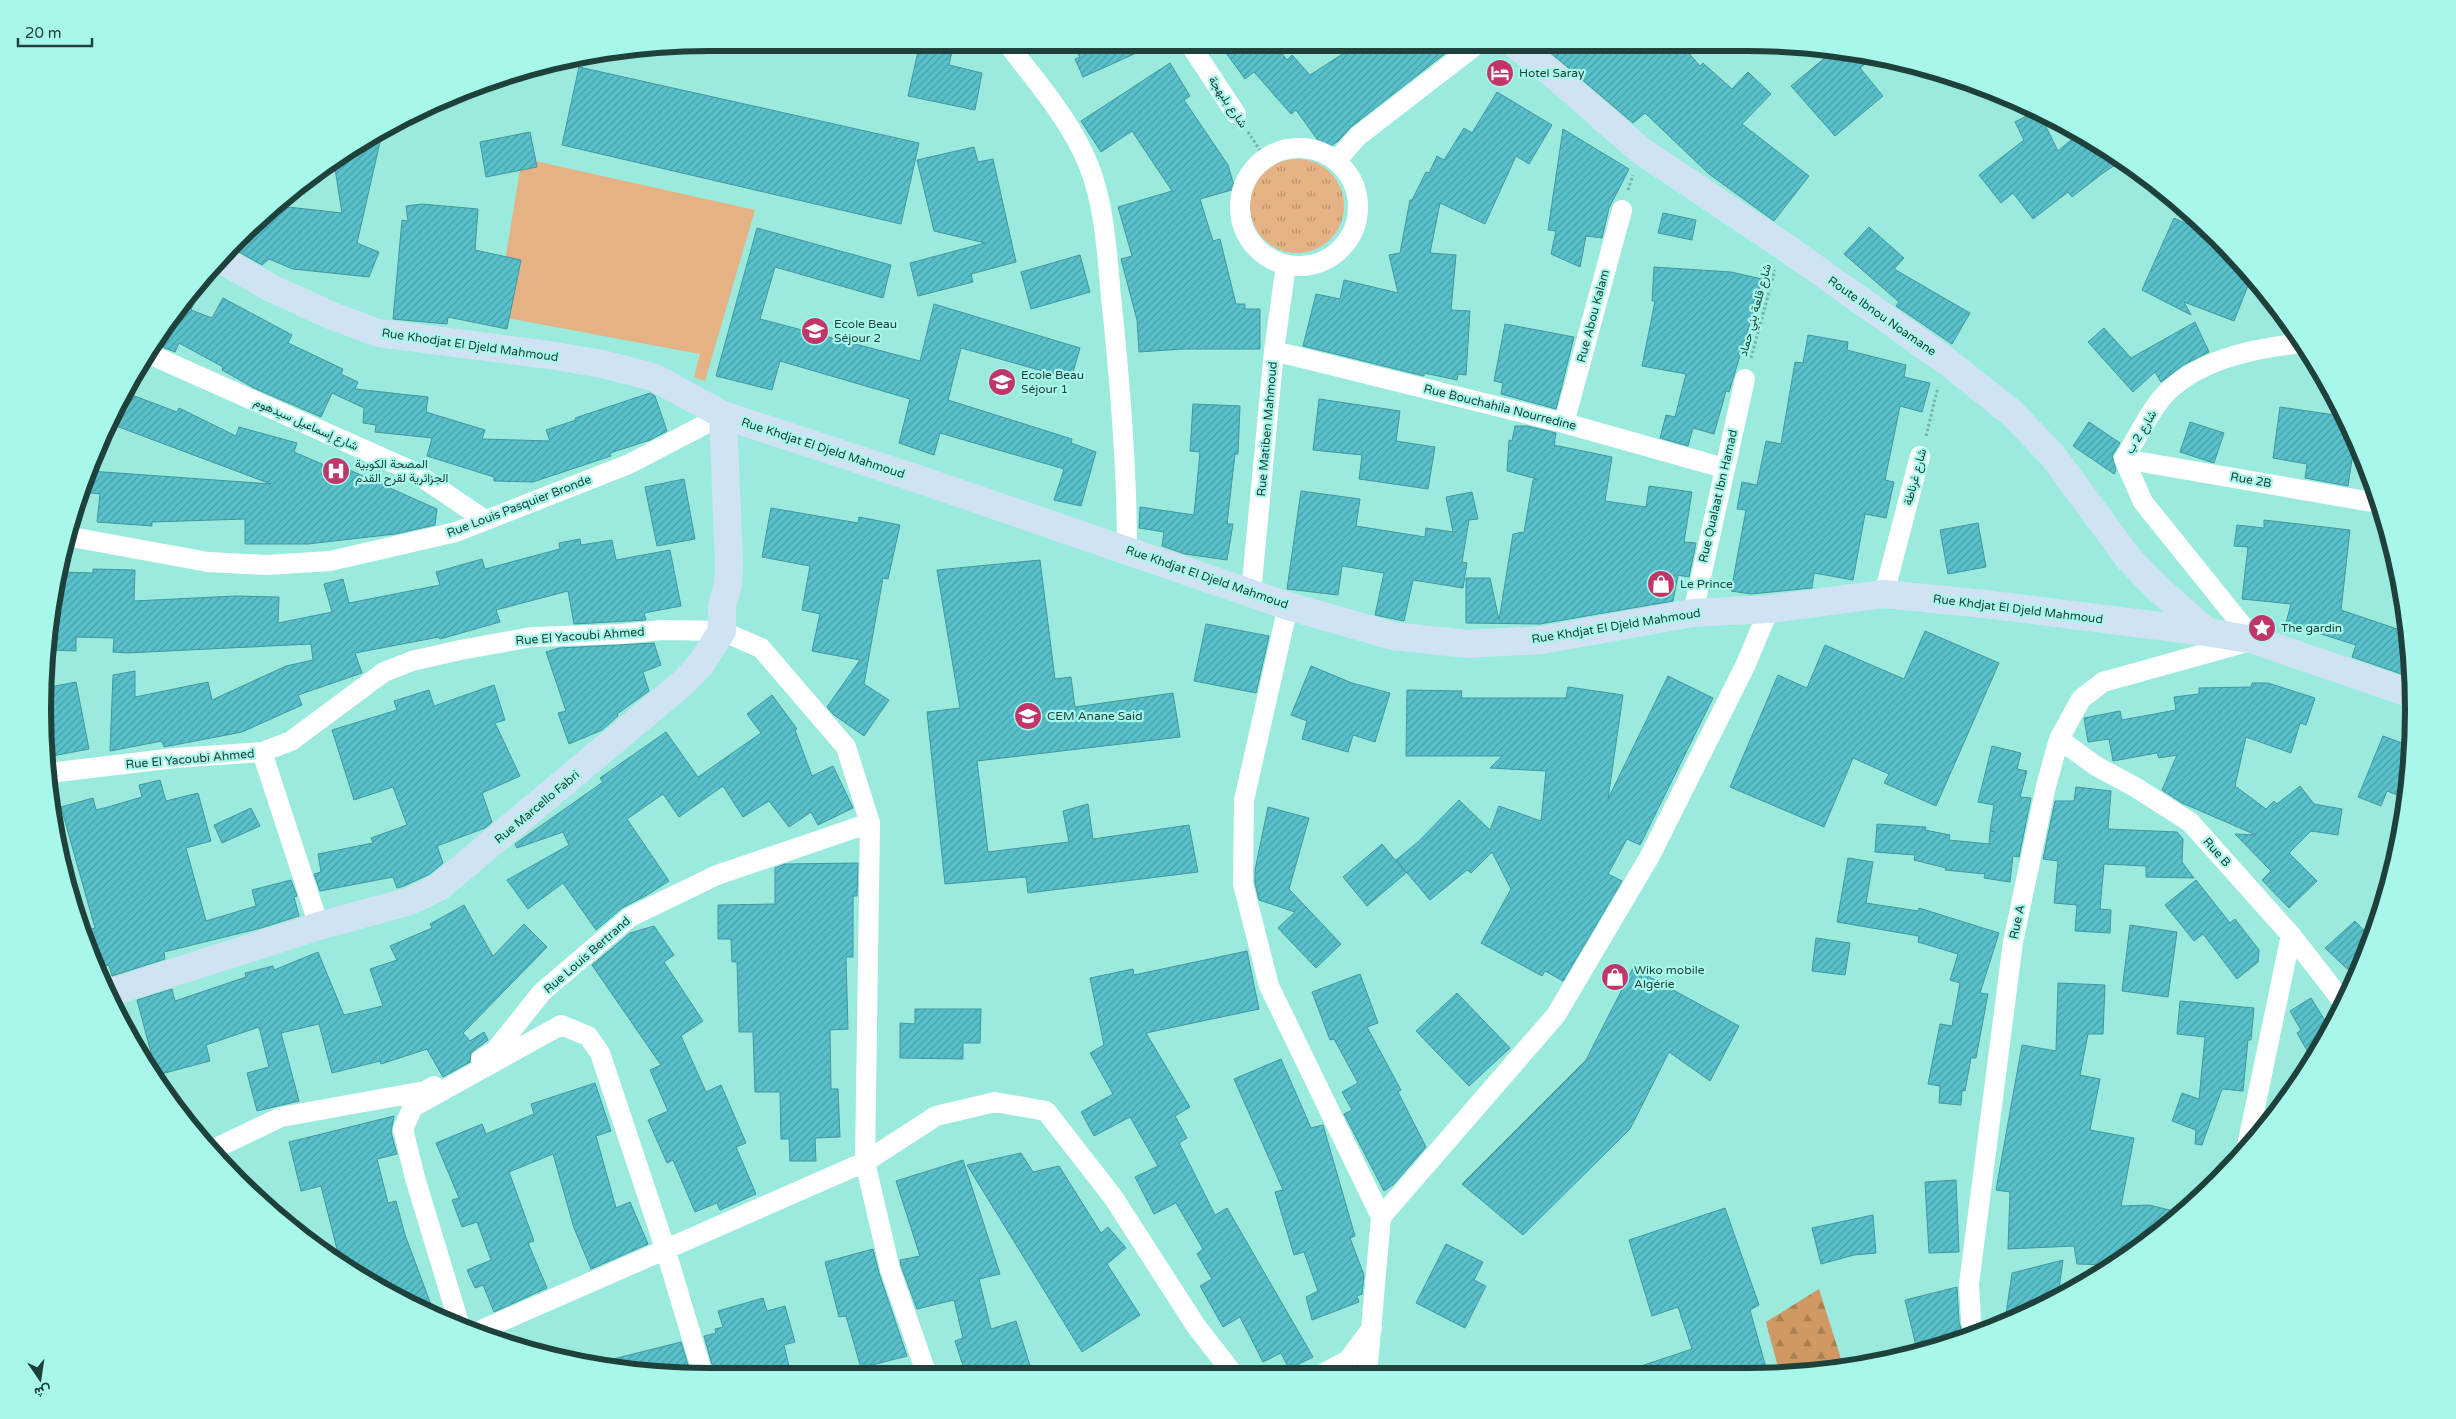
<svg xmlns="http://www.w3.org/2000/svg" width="2456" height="1419" viewBox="0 0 2456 1419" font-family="'Varela Round',Vazirmatn,sans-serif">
	<defs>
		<pattern id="forest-firs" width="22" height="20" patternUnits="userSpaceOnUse" patternTransform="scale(1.25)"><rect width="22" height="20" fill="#d09863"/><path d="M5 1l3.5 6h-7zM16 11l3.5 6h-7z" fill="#a87e53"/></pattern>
		<pattern id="park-tufts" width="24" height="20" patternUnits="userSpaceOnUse" patternTransform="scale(1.25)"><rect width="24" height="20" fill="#e4b285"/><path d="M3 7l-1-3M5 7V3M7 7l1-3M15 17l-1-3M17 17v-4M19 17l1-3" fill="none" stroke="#b8926e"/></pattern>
		<pattern id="building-hatch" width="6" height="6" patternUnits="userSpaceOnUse" patternTransform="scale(1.25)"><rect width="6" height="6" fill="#59c1cb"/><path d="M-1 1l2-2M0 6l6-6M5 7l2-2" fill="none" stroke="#499ea6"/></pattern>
	</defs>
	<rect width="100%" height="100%" fill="#9aebde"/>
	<path fill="#e4b285" d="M522,158L755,210L705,381L694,377L700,354L496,316Z"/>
	<path fill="url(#forest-firs)" d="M1819,1289L1843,1365L1780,1375L1766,1322Z"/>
	<path fill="url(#park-tufts)" d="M1250 206a47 47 0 1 1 94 0a47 47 0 1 1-94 0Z"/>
	<path fill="url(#building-hatch)" stroke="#43979f" d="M1681,44L1700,66L1703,63L1732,89L1748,72L1771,94L1742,124L1809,176L1774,221L1709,174L1645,113L1633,123L1541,45Z
		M1445,45H1456L1351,127L1338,141L1325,150L1296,110L1291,114L1254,72L1245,79L1221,46H1276L1287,60L1292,55L1310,75L1355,46Z
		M1152,46L1083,77L1075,59L1080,57L1073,47Z
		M919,47H953L949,65L982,73L975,110L908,96Z
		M1832,52L1870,60L1860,68L1883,96L1835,136L1791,86Z
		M1170,63L1190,96L1184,100L1228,165L1235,189L1200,199L1213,241L1220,239L1236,304H1245V309H1260V349H1183L1139,352L1137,320L1121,259L1132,256L1118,207L1172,191L1132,131L1101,152L1081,121Z
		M579,67L919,143L901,224L562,145Z
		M1497,92L1552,125L1529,164L1516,156L1485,224L1440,203L1430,253L1456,255L1451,310L1470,311L1466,375L1458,374L1457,380L1424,373V376L1303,346L1316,294L1340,299L1344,280L1398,293L1389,255L1400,253L1410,200H1412L1426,172L1429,173L1437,156L1444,160L1464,128L1472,133Z
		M2032,113L2041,117L2058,151L2077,135L2123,160L2103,173L2072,197L2068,192L2033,219L2013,193L2001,203L1979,175L2024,140L2015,122Z
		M1563,129L1629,169L1609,208L1602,238L1586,236L1580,267L1551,254L1556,231L1548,230Z
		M530,132L537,167L486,177L480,142Z
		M380,142L357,243L379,252L369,277L293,269L269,259L262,265L230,247L290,192L288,207L342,213L334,162L360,145Z
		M974,147L978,162L993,159L1016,262L971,274L973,282L918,296L910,263L985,243L934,231L917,160Z
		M422,204L478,209L475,250L521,260L507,329L448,317L447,324L393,319L402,220L408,221L406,206Z
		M1663,213L1696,220L1692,240L1658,233Z
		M2174,218L2218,238L2251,278L2234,321L2184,302L2191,315L2142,290Z
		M1869,227L1904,258L1894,269L1970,313L1952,344L1896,306L1899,302L1844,254Z
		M757,228L891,265L883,298L775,267L760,319L920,361L934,304L1080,348L1071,379L961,348L948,400L1072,439L1071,443L1096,452L1081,506L1054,500L1064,469L940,433L934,455L899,443L910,399L780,361L772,390L716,376Z
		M1080,255L1090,292L1031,309L1021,272Z
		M1654,267L1731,272L1762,279L1756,303L1729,392L1726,391L1714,434L1693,428L1688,446L1660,438L1666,415L1675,417L1686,374L1642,366L1655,301H1652Z
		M195,290L198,292L191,310L212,318L223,298L292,335L288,343L343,369L341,374L358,382L355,389L428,397L426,412L485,430L482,439L550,441L546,430L576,420L575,418L650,393L655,396L667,431L650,440L610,453L611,456L533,482L494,481V477L427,456L432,438L375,432L376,425L363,423L364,408L332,393L321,417L254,388L222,370L223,367L179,343L175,352L153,343Z
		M2195,322L2209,352L2183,365L2161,382L2155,372L2133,392L2088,342L2104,328L2131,358Z
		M1505,324L1574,337L1556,409L1501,394L1503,383L1494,381Z
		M1808,335L1848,342L1847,350L1906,365L1904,377L1930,383L1922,412L1900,406L1885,480L1894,482L1886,518L1865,514L1853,580L1814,573L1812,588L1751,594L1731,591L1746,510L1737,509L1742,482L1757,485L1766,441L1781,444L1795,362L1803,363Z
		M124,392L177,412L179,408L236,436L239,427L297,443L294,452L343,473L345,468L437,509L435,525L395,534L308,544H245V519L152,522V526L97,522L100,494L82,492L90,471L271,484L108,423Z
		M1319,399L1400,411L1396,441L1435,447L1428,489L1359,479L1362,455L1313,450Z
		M1193,404L1240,406L1238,454H1235L1227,524H1233L1227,560L1185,554L1162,546L1164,532L1139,528L1140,507L1194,515L1200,452L1190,451Z
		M2280,407L2342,416L2355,440L2348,486L2305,478L2307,464L2273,458Z
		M2089,422L2120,443L2112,456L2116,470L2114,474L2073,446Z
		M2190,422L2224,433L2214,463L2180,452Z
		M1515,426H1527L1556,433L1554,445L1612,457L1605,501L1646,507L1649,486L1692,492L1684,542L1696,543L1689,577L1678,575L1673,601L1540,624L1466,623V578H1490L1499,620L1513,534L1524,532L1533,480L1537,479L1507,471L1509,440L1512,441Z
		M684,479L695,539L657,546L645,487Z
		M1301,491L1360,499L1356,526L1425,537L1426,528L1453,532L1446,497L1472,492L1478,519L1469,520L1462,562L1467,563L1463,588L1413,580L1404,621L1375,615L1384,573L1342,566L1338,595L1287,589Z
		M771,508L858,523L859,517L900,525L888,579L883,578L864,684L889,700L864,736L834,715L827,707L860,660L812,651L820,614L802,610L810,566L762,557Z
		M2264,520L2350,530L2341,610L2397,629L2396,632L2406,636L2410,677L2352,657L2356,645L2286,623L2291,604L2242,599L2248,547L2234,546L2237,525L2264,528Z
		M1978,523L1986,567L1948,574L1940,530Z
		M580,539L581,545L612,540L616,560L670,550L681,606L644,613L646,620L574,624L568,591L496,610L500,622L440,639L439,637L355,653L362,673L298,695L302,705L242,732L164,747L162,741L110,751L113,675L135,671V697L208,682L212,700L286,666L313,660L311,644L127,653L113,652L114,638L76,637V651L50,650L61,572L93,573V569L135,570L134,601L235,596L279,597L278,623L332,612L324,584L343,579L349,603L440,585L436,572L482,559L485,569L560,549L559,543Z
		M1040,560L1055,679L1071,677L1075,707L1173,693L1180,737L977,761L988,852L1069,842L1063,811L1088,804L1093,839L1189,825L1198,872L1028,893L1026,877L945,884L927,712L960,708L937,570Z
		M1206,624L1269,636L1256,693L1194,681Z
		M1925,631L1999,663L1936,806L1884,783L1889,774L1853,758L1824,827L1730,787L1778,675L1807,688L1825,645L1904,679Z
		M654,643L661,665L643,672L649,691L617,714L618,716L602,730L569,744L558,713L566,711L546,652L559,648Z
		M1311,666L1352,683L1390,693L1375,742L1353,735L1348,752L1302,739L1307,721L1291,715Z
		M1668,676L1713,698L1640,845L1627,839L1608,874L1622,881L1563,981L1545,971L1542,976L1481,943L1511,889L1492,852L1471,873L1467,870L1430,900L1396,860L1418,842L1459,800L1490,830L1499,806L1541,821L1546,771L1490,768L1502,756H1406L1407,690L1462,691L1461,698H1566L1568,687L1623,695L1608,799Z
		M76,682L89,749L47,757L42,710L45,688Z
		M2252,683H2268L2315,698L2306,725L2300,723L2291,753L2246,737L2235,786L2266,809L2274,801L2277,804L2300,786L2314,804L2342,809L2338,835L2311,831L2289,853L2317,881L2289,908L2262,880L2271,871L2235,834L2256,835L2182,803L2162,790L2177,755L2159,758L2157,753L2113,761L2109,739L2088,742L2084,718L2120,711L2122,720L2176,710L2174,697L2199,694V688L2251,687Z
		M494,685L505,720L495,723L520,776L482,793L492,822L485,828L437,846L443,863L430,874L404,886L397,888L393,877L320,891L314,874L321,872L318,854L373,843L371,838L407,825L393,787L354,800L332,730L397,710L394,701L429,690L434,706Z
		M772,695L797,729L795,730L812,776L833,766L853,808L818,825L811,812L789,827L769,801L743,817L723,786L679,817L663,794L627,819L669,881L647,895L622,908L596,930L563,883L528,909L507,880L569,845L563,832L517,848L515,844L603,782L600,778L666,732L698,777L761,733L747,714Z
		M2383,736L2410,746L2405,798L2387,791L2381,806L2358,797Z
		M1992,746L2021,753L2017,769L2027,771L2020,797L2031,798L2019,857L2013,856L2010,882L1984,878L1985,874L1945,870L1946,868L1914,860L1915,855L1875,852L1877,824L1926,827L1925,830L1950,835L1949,840L1989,844L1990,831L1995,832L1990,830L1994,805L1978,802Z
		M160,780L166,801L198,793L211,841L186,848L206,921L256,906L252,890L291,880L297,896L294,897L299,916L261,928L164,952L165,959L112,976L109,965L98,968L81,932L95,928L61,807L93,798L96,810L108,807L142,797L139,785Z
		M2076,787L2111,791L2108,829L2177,832L2183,839L2182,862L2194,878L2146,877V866L2104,864L2100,909L2111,910L2110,933L2075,931L2077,905L2054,903L2058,861L2043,859L2055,801H2074Z
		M1268,807L1309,818L1289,889L1341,944L1316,968L1278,928L1295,912L1259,900L1255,883V870Z
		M251,808L260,826L222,843L214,825Z
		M1382,844L1406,873L1367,906L1343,877Z
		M1848,858L1873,862L1866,903L1918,911L1919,908L1999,933L1980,993L1988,994L1976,1058H1971L1965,1091L1962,1090L1961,1105L1939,1103L1940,1086L1928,1084L1940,1024L1952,1026L1960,983L1950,980L1958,954L1918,942L1919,936L1837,922Z
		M858,863L857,896H853V957H846L848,1029L830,1030L831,1089H838L840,1137L815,1138L816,1161H790L789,1139H781L780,1092H755L753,1032H739L737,962H732L731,939H718V905L775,904V868L785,864Z
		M2196,880L2230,923L2235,919L2259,950L2258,962L2237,979L2203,934L2194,941L2165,905Z
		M464,905L493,956L524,924L547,947L463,1033L470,1041L484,1032L488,1040L471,1053L470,1062L443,1077L427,1049L381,1064L380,1061L332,1073L319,1024L281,1033L299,1101L257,1111L247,1073L269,1067L259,1027L206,1045L210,1061L157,1075L137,1000L172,989L175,1001L246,977L245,973L273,966L274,970L318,952L344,1015L383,1006L370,969L397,960L390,946L432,928L430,924Z
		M2355,921L2371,938L2363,964L2356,977L2325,948Z
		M2130,925L2177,932L2168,997L2122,991Z
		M654,926L674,955L664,962L703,1021L681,1036L706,1092L721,1085L746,1143L736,1147L756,1194L720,1210L717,1203L695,1212L673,1160L667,1163L648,1120L668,1111L650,1070L661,1065L592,965L630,933Z
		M1816,938L1850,943L1845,975L1812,971Z
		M1247,951L1259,1009L1146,1033L1190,1107L1175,1116L1187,1138L1179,1143L1215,1215L1227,1208L1313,1357L1289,1369L1281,1353L1263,1362L1240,1317L1223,1327L1200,1286L1212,1279L1197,1254L1203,1249L1176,1203L1154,1214L1135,1177L1158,1166L1130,1117L1094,1136L1081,1112L1113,1094L1090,1053L1104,1045L1090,978L1133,969L1134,975Z
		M1633,968L1739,1026L1710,1081L1669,1052L1630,1129L1523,1235L1462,1184L1586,1060Z
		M1360,974L1378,1023L1367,1027L1401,1090L1398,1092L1426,1147L1393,1185L1384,1191L1344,1114L1352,1110L1342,1092L1358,1083L1334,1039L1330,1040L1312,992Z
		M2058,983L2105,985L2103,1034H2088L2080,1075L2100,1079L2090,1130L2134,1138L2121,1206L2149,1205L2178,1212L2108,1265L2077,1264L2074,1246L2008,1249L2010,1192L1996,1190L2022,1045L2056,1051Z
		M1457,993L1510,1048L1469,1086L1416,1031Z
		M2311,998L2329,1027L2312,1059L2297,1033L2301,1030L2290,1011Z
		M2180,1001L2254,1008L2251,1040H2248L2243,1091L2222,1089L2202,1145L2195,1144L2196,1130L2172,1121L2182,1093L2199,1099L2205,1037L2177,1034Z
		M915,1009H981L980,1043H963V1059L900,1058V1023L915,1024Z
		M1281,1059L1311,1128L1323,1125L1355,1236L1350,1238L1364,1275L1362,1294L1357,1296L1359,1302L1312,1320L1306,1297L1318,1291L1304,1252L1294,1255L1275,1192L1283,1190L1234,1079Z
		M595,1083L611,1131L596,1136L616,1208L630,1202L648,1244L591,1269L574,1228L553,1154L509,1172L534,1241L528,1243L547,1288L494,1312L483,1285L475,1288L467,1270L491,1260L477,1222L462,1227L452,1200L459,1198L436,1143L482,1124L486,1134L534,1114L531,1104Z
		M394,1116L391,1132L397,1154L377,1159L388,1203L396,1201L405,1235L433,1310L341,1265L321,1186L301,1191L289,1142Z
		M1021,1153L1033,1172L1059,1166L1101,1233L1108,1227L1126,1248L1107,1264L1140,1315L1082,1352L967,1165Z
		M963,1160L1000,1274L979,1279L991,1329L1016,1321L1033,1375H966L955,1341L963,1338L954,1300L917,1309L901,1266L900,1260L920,1256L896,1181Z
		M1956,1180L1959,1252L1929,1253L1925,1182Z
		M1725,1208L1759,1305L1750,1310L1768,1375H1626V1371L1692,1349L1678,1307L1652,1316L1629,1240Z
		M1873,1215L1876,1253L1854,1255L1821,1264L1812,1228Z
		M1446,1244L1483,1262L1474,1280L1486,1286L1465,1328L1416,1303Z
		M873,1249L879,1273L907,1356L861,1368L846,1316L839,1317L825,1262Z
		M2063,1260L2058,1297L2005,1321L2012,1273Z
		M1957,1287L1959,1322L1964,1340L1917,1350L1905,1300Z
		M763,1298L767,1311L785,1306L795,1342L784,1345L791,1375H715L704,1336L716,1333L715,1329L723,1327L718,1311Z
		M681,1342L691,1375H666L601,1362Z"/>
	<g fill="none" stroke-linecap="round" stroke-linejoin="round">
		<path stroke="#72b4aa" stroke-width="3" stroke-dasharray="2.5 2.5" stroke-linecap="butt" d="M1248,132L1265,158
			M1628,190L1633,175
			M1751,358L1775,270
			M1926,436L1938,387"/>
		<path stroke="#fff" stroke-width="20" d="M1191,46L1236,114
			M1010,47C1039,85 1071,121 1089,166C1105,207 1107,254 1111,297C1120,381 1127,465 1127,550
			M1240 207a59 59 0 1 1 118 0a59 59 0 1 1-118 0Z
			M1337,160L1358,136L1476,45
			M1274,351L1564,423L1724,468
			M147,353L414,472L485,520
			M1564,423L1622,210
			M2124,459L2378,503
			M66,536L208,562L266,565L330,561L456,532L629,464L723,415
			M1251,593L1274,351L1286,265
			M1884,594L1920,456
			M1288,606L1244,800L1243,884L1269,986L1381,1217L1367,1375
			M1693,613L1745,379
			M2059,739L2096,766L2135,787L2190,822L2291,935L2343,1002
			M262,752L319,926
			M49,773L175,758L262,752L291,741L384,672L412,661L460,650L532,637L622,634L662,630L722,631L761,648L846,747L870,823L865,1162L890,1269L927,1375
			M481,1059L495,1051L542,992L630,917L717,875L870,823
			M2247,1146L2291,935
			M212,1150L281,1117L425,1091L434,1086
			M1381,1217L1556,1015L1650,856L1746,664L1769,609
			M459,1323L415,1178L403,1129L413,1107L561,1025L588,1036L600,1053L665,1248L703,1375
			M477,1332L865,1162L936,1116L995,1102L1046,1111L1113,1197L1196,1326L1234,1375
			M1975,1335L1971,1321L1969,1284L2013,942L2046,786L2059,739L2081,699L2103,682L2254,640L2143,502L2124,459C2136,440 2146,418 2160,400C2193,360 2254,348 2303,343
			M1321,1375L1348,1360L1372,1328"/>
		<path stroke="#d0e3f2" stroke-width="28" d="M1516,45L1553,74L1640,150L1782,245L1945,360L2012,413L2053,456L2129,559L2155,586L2207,632
			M220,259L271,288L330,315L378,333L549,355L602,364L653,377L723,415L924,481L1288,606L1393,636L1467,644L1542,640L1693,613L1769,609L1884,594L1985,604L2207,632L2254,640L2412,694
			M109,993L319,926L410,901L439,887L684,682L701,664L722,631V606L728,585L729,564L723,415"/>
	</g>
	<defs>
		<g id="hotel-disc" transform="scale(1.4375)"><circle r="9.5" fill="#c13568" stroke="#a7f8eb"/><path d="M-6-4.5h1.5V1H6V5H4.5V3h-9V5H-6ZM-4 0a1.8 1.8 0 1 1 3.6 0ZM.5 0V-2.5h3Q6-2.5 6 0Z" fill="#fff"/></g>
		<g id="school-disc" transform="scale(1.4375)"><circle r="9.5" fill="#c13568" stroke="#a7f8eb"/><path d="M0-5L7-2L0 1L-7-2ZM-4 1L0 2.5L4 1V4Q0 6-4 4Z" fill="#fff"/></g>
		<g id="hospital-disc" transform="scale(1.4375)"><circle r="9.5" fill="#c13568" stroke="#a7f8eb"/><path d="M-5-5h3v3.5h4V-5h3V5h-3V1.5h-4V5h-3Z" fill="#fff"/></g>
		<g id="shop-disc" transform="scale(1.4375)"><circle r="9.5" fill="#c13568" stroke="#a7f8eb"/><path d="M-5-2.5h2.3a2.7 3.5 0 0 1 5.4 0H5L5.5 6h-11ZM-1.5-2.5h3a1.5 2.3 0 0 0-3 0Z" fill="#fff"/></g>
		<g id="sight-disc" transform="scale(1.4375)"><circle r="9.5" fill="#c13568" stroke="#a7f8eb"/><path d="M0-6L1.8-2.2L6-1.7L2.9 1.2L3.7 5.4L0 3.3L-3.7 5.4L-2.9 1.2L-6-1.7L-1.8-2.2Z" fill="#fff"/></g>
	</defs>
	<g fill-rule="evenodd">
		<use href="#hotel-disc" x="1500" y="73"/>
		<use href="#school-disc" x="815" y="331"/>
		<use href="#school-disc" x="1002" y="382"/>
		<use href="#hospital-disc" x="336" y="471"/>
		<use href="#shop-disc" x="1661" y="584"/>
		<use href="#sight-disc" x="2262" y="628"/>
		<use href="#school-disc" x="1028" y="716"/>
		<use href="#shop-disc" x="1615" y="977"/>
	</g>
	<g text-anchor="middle" stroke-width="4.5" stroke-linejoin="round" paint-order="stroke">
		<g font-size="12" fill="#1f413c" stroke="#a7f8eb" text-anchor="start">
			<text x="1519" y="77">Hotel Saray</text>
			<text x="834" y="328">Ecole Beau<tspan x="834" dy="14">Séjour 2</tspan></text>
			<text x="1021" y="379">Ecole Beau<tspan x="1021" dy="14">Séjour 1</tspan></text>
			<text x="355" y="468">المصحة الكوبية<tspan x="355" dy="14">الجزائرية لقرح القدم</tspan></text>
			<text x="1680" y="588">Le Prince</text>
			<text x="2281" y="632">The gardin</text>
			<text x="1047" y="720">CEM Anane Said</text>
			<text x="1634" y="974">Wiko mobile<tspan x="1634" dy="14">Algérie</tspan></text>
		</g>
		<g font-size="12" fill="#1f413c" stroke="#a7f8eb">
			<text transform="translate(1228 102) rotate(56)" y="4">شارع بلبهجة</text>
			<text transform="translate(1755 310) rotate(-75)" y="4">شارع قلعة بني حماد</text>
			<text transform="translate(1593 316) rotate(-75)" y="4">Rue Abou Kalam</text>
			<text transform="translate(1882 316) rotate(35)" y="4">Route Ibnou Noamane</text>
			<text transform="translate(470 345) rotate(8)" y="4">Rue Khodjat El Djeld Mahmoud</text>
			<text transform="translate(1500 407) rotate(14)" y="4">Rue Bouchahila Nourredine</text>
			<text transform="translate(306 424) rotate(24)" y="4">شارع إسماعيل سيدهوم</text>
			<text transform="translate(1267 429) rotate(-85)" y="4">Rue Matiben Mahmoud</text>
			<text transform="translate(2141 432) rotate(-59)" y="4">شارع 2 ب</text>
			<text transform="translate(823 448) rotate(18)" y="4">Rue Khdjat El Djeld Mahmoud</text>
			<text transform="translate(1915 477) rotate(-75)" y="4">شارع غرناطة</text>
			<text transform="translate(2251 480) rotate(10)" y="4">Rue 2B</text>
			<text transform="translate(1718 496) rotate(-77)" y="4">Rue Qualaat Ibn Hamad</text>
			<text transform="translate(519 506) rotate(-21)" y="4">Rue Louis Pasquier Bronde</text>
			<text transform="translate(1207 577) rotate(19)" y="4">Rue Khdjat El Djeld Mahmoud</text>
			<text transform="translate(2018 609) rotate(7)" y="4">Rue Khdjat El Djeld Mahmoud</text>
			<text transform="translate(1616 626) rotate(-9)" y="4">Rue Khdjat El Djeld Mahmoud</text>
			<text transform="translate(580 636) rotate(-4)" y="4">Rue El Yacoubi Ahmed</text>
			<text transform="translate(190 759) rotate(-5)" y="4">Rue El Yacoubi Ahmed</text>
			<text transform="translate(537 807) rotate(-40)" y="4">Rue Marcello Fabri</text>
			<text transform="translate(2217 852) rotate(48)" y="4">Rue B</text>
			<text transform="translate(2017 922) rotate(-78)" y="4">Rue A</text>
			<text transform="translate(587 955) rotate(-41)" y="4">Rue Louis Bertrand</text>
		</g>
	</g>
	<path d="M0 0H2456V1419H0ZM709 51H1747A658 658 0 0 1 2405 709V710A658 658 0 0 1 1747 1368H709A658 658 0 0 1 51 710V709A658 658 0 0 1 709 51Z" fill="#a7f8eb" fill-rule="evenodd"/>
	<path fill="none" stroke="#1f413c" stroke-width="6" d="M709 51H1747A658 658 0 0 1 2405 709V710A658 658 0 0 1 1747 1368H709A658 658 0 0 1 51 710V709A658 658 0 0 1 709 51Z"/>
	<g transform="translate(40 1379) rotate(167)" stroke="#a7f8eb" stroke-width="4" paint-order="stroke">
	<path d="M0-4L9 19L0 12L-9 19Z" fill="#1f413c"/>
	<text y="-8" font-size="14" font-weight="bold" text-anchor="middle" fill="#1f413c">ش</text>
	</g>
	<path d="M18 38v8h74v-8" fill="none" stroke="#1f413c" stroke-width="2.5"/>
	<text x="25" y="38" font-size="15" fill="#1f413c" stroke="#a7f8eb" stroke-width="4" paint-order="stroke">20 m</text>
</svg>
